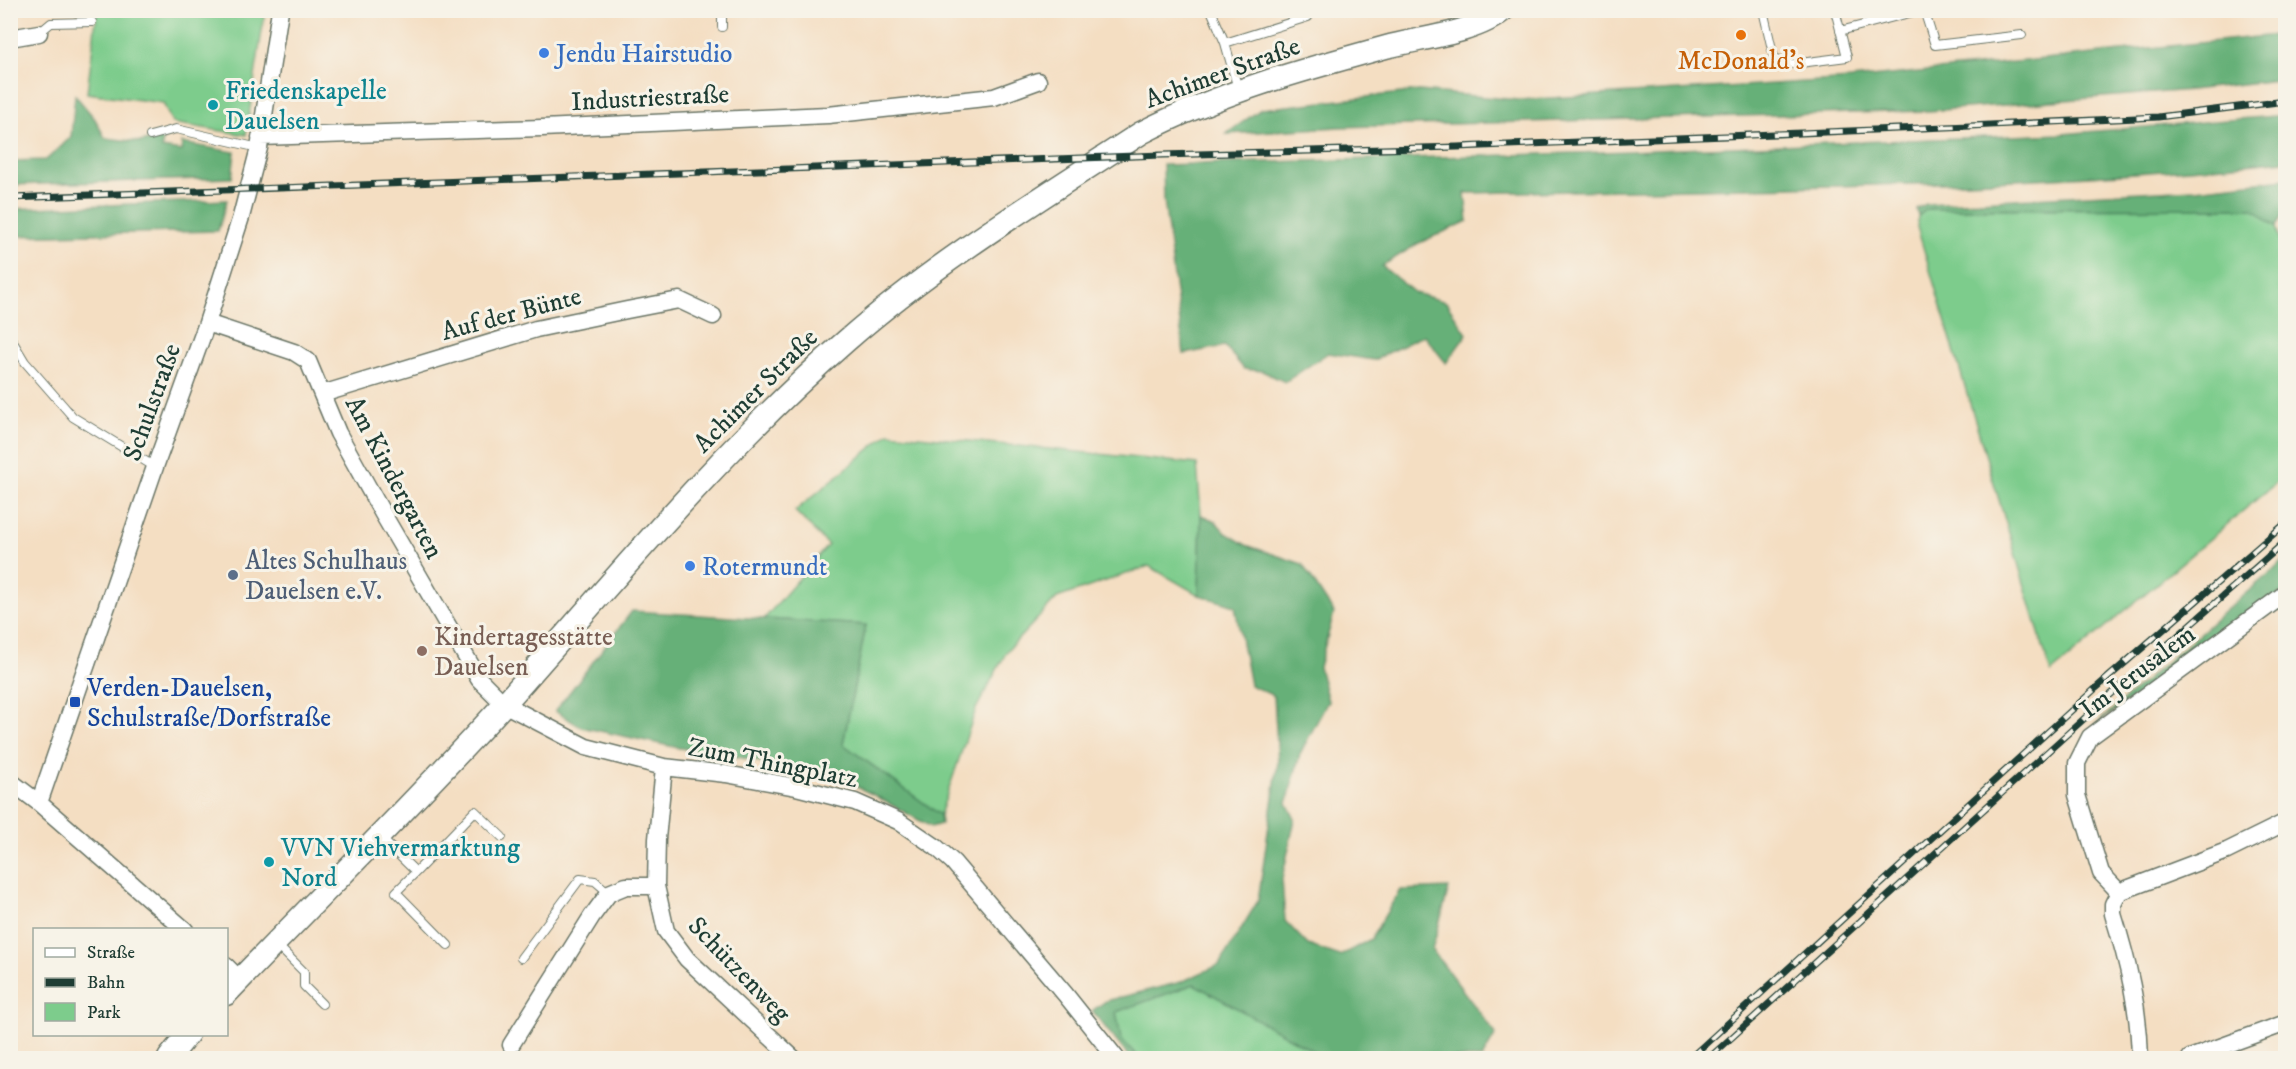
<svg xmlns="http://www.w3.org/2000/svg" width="2296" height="1069" viewBox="0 0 2296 1069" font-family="'IM FELL DW Pica',serif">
	<rect width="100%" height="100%" fill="#f7f3e8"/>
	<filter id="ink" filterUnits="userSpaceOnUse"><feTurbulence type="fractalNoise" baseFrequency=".0167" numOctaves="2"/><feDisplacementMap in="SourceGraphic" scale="12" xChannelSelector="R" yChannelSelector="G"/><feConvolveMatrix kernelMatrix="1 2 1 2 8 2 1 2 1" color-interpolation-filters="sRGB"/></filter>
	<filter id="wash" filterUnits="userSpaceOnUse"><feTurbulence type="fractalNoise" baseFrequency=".008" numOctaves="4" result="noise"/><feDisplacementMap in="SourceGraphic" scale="24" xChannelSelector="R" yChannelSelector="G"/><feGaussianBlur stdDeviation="1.35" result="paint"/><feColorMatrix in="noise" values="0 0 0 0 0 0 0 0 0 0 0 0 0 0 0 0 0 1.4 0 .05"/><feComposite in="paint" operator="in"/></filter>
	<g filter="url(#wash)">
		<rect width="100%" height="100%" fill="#f4dec2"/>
		<path fill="#7dcc8c" stroke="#4e8460" stroke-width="1.5" d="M97,11H265L246,135L172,123L163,103L87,93Z
			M2254,208L2276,227L2283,251L2286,272V465L2283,477L2051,673L1917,227L1918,216L1927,209Z
			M889,433L1197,464L1201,515L1199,595L1149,566L1057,598L1007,651L976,709L940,815L843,744L866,625L764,619L828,545L795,511Z
			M1194,984L1326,1058H1139L1121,1039L1116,1012Z"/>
		<path fill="#66b078" stroke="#427656" stroke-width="1.5" d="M2285,34V79L2191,90L1929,111L1339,127L1226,134L1261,109L1419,91L1519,100L1851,79Z
			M75,95L95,119L105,138L140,142L163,137L162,148L181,151L182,143L235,152L232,178L11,185L10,161L46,160L71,137Z
			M2286,115L2285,160C2013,189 1739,187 1465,193L1468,221L1417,244L1382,266L1415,293L1446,302L1467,334L1446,363L1424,335L1374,360L1328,353L1285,382L1262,371L1244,369L1225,346L1184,354L1164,200L1163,165L1578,153L2062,134Z
			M2285,179V209L2276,227L2253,208L1927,209L1918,216L1917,209L1926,204L2195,189Z
			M227,200L218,231L11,236V209Z
			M1201,515L1215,521L1226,533L1246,545L1302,564L1334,613L1319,667L1328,701L1300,754L1287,803L1295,819L1282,879L1285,921L1308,945L1340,956L1371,939L1400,890L1449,888L1432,950L1496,1034L1482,1058H1326L1194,984L1116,1012L1121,1039L1139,1058H1130L1092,1011L1106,1001L1181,982L1219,965L1258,901L1278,762L1274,696L1250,685L1235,606L1199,595Z
			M2285,560V590L2094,726L2219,616Z
			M632,611L866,625L843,744L940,815L941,824L931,827L874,795L840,779L725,754L679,748L581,727L555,711Z"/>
	</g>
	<g filter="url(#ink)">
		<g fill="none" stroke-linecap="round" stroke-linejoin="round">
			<g stroke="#6a7566" stroke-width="10">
				<path id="service" d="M1211,10L1225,43L1238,89
					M1763,10L1774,58L1792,64L1847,57L1835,10
					M1924,10L1935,45L2022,35
					M722,27V10
					M1840,31L1921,10
					M39,33L51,23L92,22
					M1225,43L1308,17L1307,10
					M150,136L176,129L259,148
					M10,337L25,362L73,417L155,467
					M380,837L416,872L396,892L448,945
					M416,872L475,811L502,837
					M276,944L304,972V986L322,1004
					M521,958L580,879L595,881L609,893"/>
			</g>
			<g stroke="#6a7566" stroke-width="19">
				<path id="minor" d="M10,38L39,33
					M260,137L542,128L828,115L994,97L1038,81
					M207,323L294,352L308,361L338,433L383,514L479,679L504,704L586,747L664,767L726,774L796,787L855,802L898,821L936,847L953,862L1065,994L1116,1058
					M322,394L536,329L627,310L679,300L713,316
					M664,767L657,839L656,886L666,931L687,959L793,1058
					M10,781L39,803L185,930
					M39,803L155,467L207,323L241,217L259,148L280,10
					M2119,892L2227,851L2286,822
					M226,966L240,980
					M511,1045L592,916L609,893L626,886H656
					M2140,1058C2139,1008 2128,962 2113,914V904L2119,892L2101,873L2077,795V763L2090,737L2286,593
					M2190,1058L2286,1023"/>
			</g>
			<g stroke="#6a7566" stroke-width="25">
				<path id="secondary" d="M226,994C320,896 416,801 507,701C616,578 722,449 846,341C936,262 1040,199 1141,133C1218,93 1302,70 1386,47C1420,38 1477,33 1503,10
					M169,1058L188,1034"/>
			</g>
			<use href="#service" stroke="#fff" stroke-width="8"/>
			<use href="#minor" stroke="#fff" stroke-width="16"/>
			<use href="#secondary" stroke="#fff" stroke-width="22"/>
			<g stroke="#1f3d34" stroke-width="7">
				<path id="rail" d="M10,198L1162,155L1457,147L1970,126L2158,117L2286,101
					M1690,1058L2096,688L2286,523
					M1709,1058L2108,697L2286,541"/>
			</g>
			<use href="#rail" stroke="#f7f3e8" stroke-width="4.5" stroke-dasharray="14" stroke-linecap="butt"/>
		</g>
	</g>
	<circle fill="#e8710a" stroke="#f7f3e8" stroke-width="2" cx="1741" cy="35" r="6"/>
	<g fill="#3f7fe0" stroke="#f7f3e8" stroke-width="2">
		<circle cx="544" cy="53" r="6"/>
		<circle cx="690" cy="566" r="6"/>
	</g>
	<g fill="#0f9aa8" stroke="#f7f3e8" stroke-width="2">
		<circle cx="213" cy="105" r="6"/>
		<circle cx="269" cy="862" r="6"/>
	</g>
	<circle fill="#5c6f8a" stroke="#f7f3e8" stroke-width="2" cx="233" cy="575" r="6"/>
	<circle fill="#8d6e63" stroke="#f7f3e8" stroke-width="2" cx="422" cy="651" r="6"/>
	<rect fill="#1a4fb4" stroke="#f7f3e8" stroke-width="2" x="69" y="696" width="12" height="12" rx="3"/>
	<g text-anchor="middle" stroke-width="6" stroke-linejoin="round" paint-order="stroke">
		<g font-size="26" fill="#366cbe" stroke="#f7f3e8" text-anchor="start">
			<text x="556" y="62">Jendu Hairstudio</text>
			<text x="702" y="575">Rotermundt</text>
		</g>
		<g font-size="26" fill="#c56008" stroke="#f7f3e8">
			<text x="1741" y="69">McDonald's</text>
		</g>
		<g font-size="26" fill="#1f3d34" stroke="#f7f3e8">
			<text transform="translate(1222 72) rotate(-20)" y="9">Achimer Straße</text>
			<text transform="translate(650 97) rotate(-3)" y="9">Industriestraße</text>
			<text transform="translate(511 313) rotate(-15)" y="9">Auf der Bünte</text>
			<text transform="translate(755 390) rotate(-45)" y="9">Achimer Straße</text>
			<text transform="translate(151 402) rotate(-70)" y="9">Schulstraße</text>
			<text transform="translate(395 477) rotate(62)" y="9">Am Kindergarten</text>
			<text transform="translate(2137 671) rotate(-37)" y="9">Im Jerusalem</text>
			<text transform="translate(773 762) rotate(11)" y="9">Zum Thingplatz</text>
			<text transform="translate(740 969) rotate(46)" y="9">Schützenweg</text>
		</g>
		<g font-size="26" fill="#0d838f" stroke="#f7f3e8" text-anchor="start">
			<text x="225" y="99">Friedenskapelle<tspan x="225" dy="30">Dauelsen</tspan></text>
			<text x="281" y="856">VVN Viehvermarktung<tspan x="281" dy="30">Nord</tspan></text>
		</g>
		<g font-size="26" fill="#4e5e75" stroke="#f7f3e8" text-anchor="start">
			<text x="245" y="569">Altes Schulhaus<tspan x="245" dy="30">Dauelsen e.V.</tspan></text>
		</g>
		<g font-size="26" fill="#785e54" stroke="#f7f3e8" text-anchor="start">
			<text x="434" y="645">Kindertagesstätte<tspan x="434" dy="30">Dauelsen</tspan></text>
		</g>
		<g font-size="26" fill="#164399" stroke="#f7f3e8" text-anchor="start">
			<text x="87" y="696">Verden-Dauelsen,<tspan x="87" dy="30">Schulstraße/Dorfstraße</tspan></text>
		</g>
	</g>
	<rect width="2296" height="1069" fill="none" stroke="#f7f3e8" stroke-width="36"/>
	<rect x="33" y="928" width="195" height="108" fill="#f7f3e8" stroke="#a1aaa0" stroke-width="1.5"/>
	<rect x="45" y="948" width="30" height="9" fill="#ffffff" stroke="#a1aaa0" stroke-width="1.5"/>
	<text x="87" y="958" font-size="18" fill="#1f3d34">Straße</text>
	<rect x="45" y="978" width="30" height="9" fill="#1f3d34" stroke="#a1aaa0" stroke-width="1.5"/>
	<text x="87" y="988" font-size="18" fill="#1f3d34">Bahn</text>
	<rect x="45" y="1003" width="30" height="18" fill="#7dcc8c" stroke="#a1aaa0" stroke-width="1.5"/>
	<text x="87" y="1018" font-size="18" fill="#1f3d34">Park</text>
</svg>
